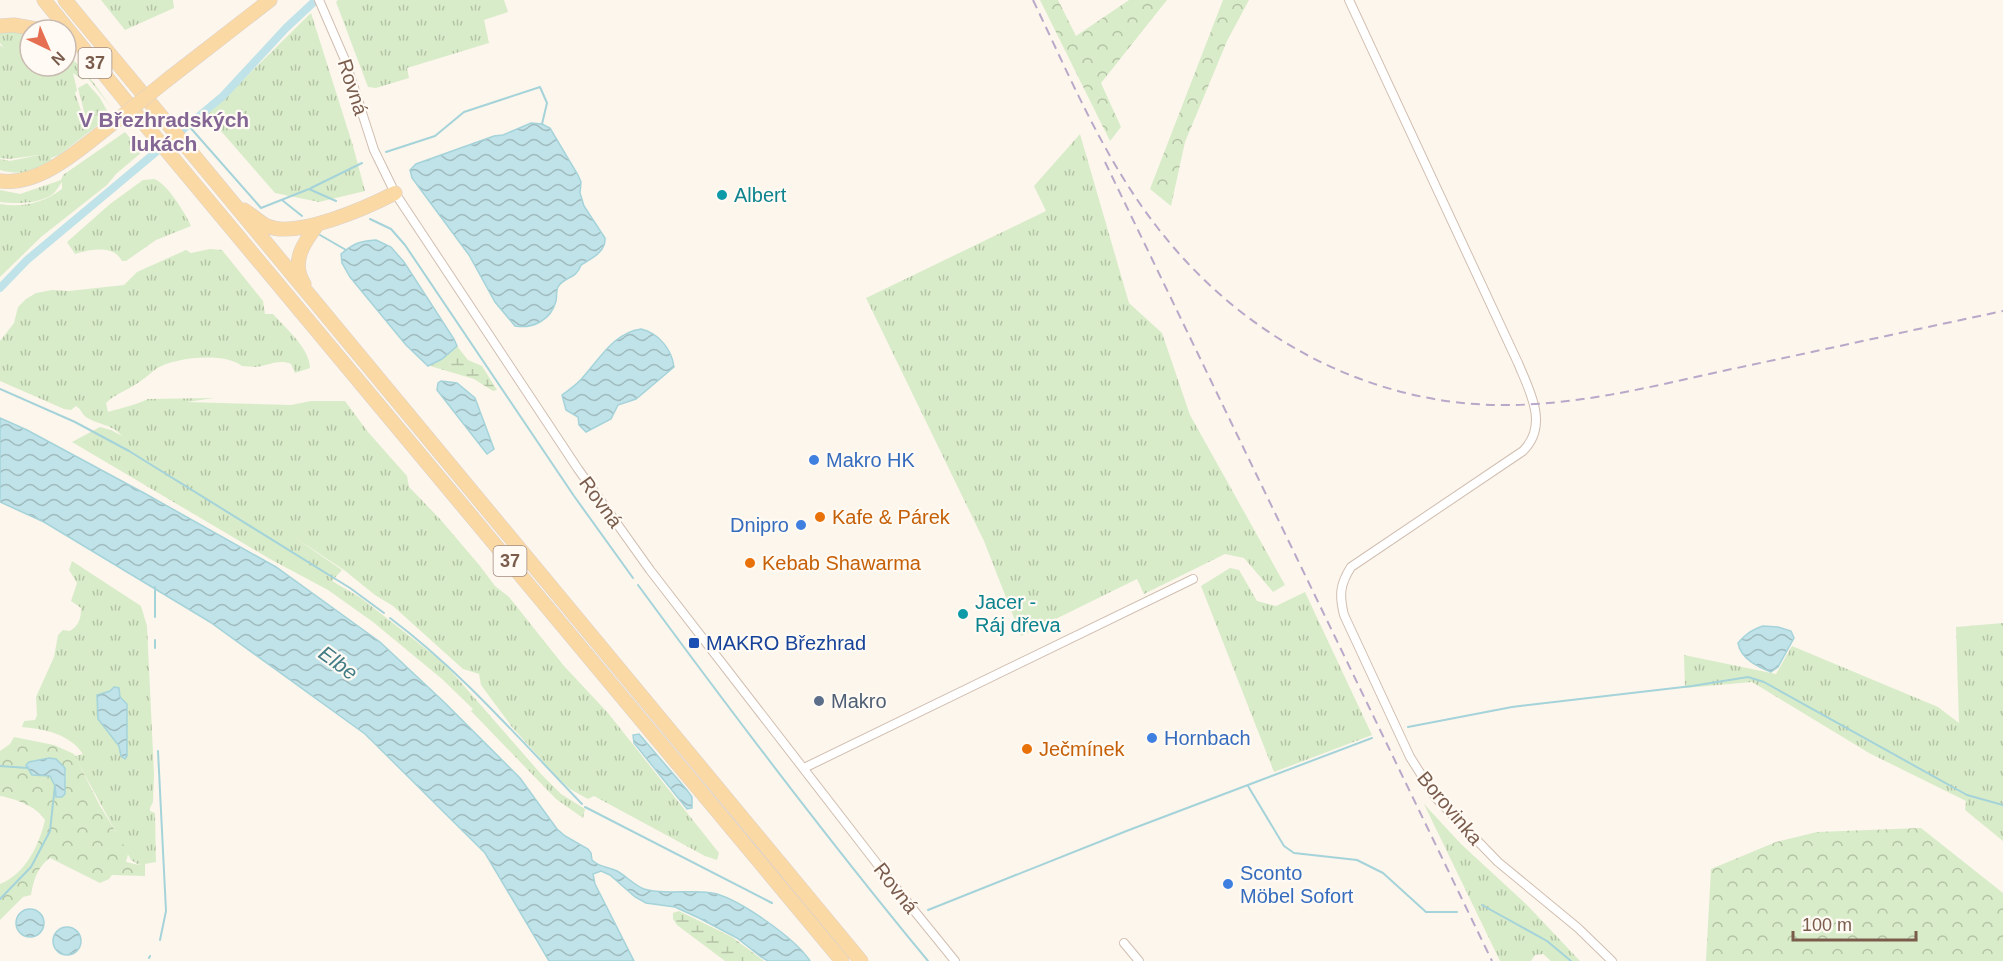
<svg xmlns="http://www.w3.org/2000/svg" width="2003" height="961" viewBox="0 0 2003 961" font-family="Arial,sans-serif">
	<defs>
		<pattern id="grass-tufts" width="24" height="20" patternUnits="userSpaceOnUse" patternTransform="scale(1.5)"><rect width="24" height="20" fill="#d8ecc9"/><path d="M3 7l-1-3M5 7V3M7 7l1-3M15 17l-1-3M17 17v-4M19 17l1-3" fill="none" stroke="#b4c2a5"/></pattern>
		<pattern id="forest-crowns" width="20" height="18" patternUnits="userSpaceOnUse" patternTransform="scale(1.5)"><rect width="20" height="18" fill="#d8ecc9"/><path d="M2 6a3 3 0 1 1 6 0M12 15a3 3 0 1 1 6 0" fill="none" stroke="#b4c2a5"/></pattern>
		<pattern id="wetland-marsh" width="20" height="14" patternUnits="userSpaceOnUse" patternTransform="scale(1.5)"><rect width="20" height="14" fill="#d8ecc9"/><path d="M1 5h8M5 5V1M11 12h8M15 12V8" fill="none" stroke="#b4c2a5"/></pattern>
		<pattern id="water-waves" width="16" height="10" patternUnits="userSpaceOnUse" patternTransform="scale(1.5)"><rect width="16" height="10" fill="#bfe3e8"/><path d="M0 5q4-4 8 0t8 0" fill="none" stroke="#a0bbbe"/></pattern>
	</defs>
	<rect width="100%" height="100%" fill="#fdf6ec"/>
	<path fill="url(#grass-tufts)" fill-rule="evenodd" d="M101,0H173L174,8L125,30Z
		M338,0H504L508,12L484,20L489,43L407,68L409,78L376,88L368,87L336,2Z
		M311,13L353,146L365,191L319,202L275,193L207,115Z
		M5,31L30,33V66H66V54C85,68 97,88 111,107L87,77L83,80L73,73L77,90L75,93L84,119H86L78,88L87,83L100,98L110,116L59,155L51,158L52,161C39,174 17,175 0,170V159L10,161L39,155L10,159L0,158V45L4,48L0,43V32Z
		M125,132L142,152L116,174L107,185L41,237L0,277V204C23,208 43,203 62,189V182C60,184 57,190 54,193C41,204 16,204 0,202V190L20,194L61,180L63,175Z
		M1080,134L1129,303L1162,333L1190,415L1285,585L1273,592L1244,558L1225,554L1144,594L1137,579L1021,636L984,541L866,298L1046,211L1034,186Z
		M154,179C166,182 186,214 191,226L156,240L126,261H122C113,244 89,250 75,254L67,242L110,204L143,180Z
		M210,249L222,250L263,301L265,314H273C286,329 309,347 310,368L295,373L291,364C279,359 269,365 257,367C252,367 247,366 242,366C225,352 174,357 156,369C148,375 142,381 133,386C123,392 114,395 106,403L108,412C121,408 136,405 148,399L214,398L187,402L291,405L311,401H345L368,432L407,476L409,487L440,519L480,566L495,586L509,597L564,666L608,713L719,853L717,860L705,856L594,796L588,799L570,789L556,776L512,727L481,685L479,674L463,669L393,606L375,595L344,570L291,535L342,570L332,581L361,598L444,663L541,774L561,794L585,809L583,818L556,799L471,711L473,709L442,679L373,622L328,590L270,559L72,442L100,427L111,430L122,436C112,424 98,425 86,417C82,414 81,409 76,406L71,410L64,409L0,381V341L14,323L18,307L26,299L36,293L52,290L69,291L124,285L137,272L186,250L191,253Z
		M72,561L141,606L147,626L154,774L153,802L150,808V811L155,813L156,862L139,865L131,860L79,764L75,756L83,754C70,734 44,729 22,727L24,721L35,720L37,715L36,697L54,657L58,635L63,630L70,631C79,625 81,619 81,608L71,601L77,583L69,570ZM114,687L120,697L127,756H121L119,746L98,719L101,695L110,691Z
		M1230,568L1239,570L1257,601L1276,606L1305,592L1372,735L1274,772L1201,586Z
		M2003,623V841L1965,810L1966,801L1869,753L1752,682L1685,688L1684,655L1776,674L1792,646L1938,707L1959,723L1956,627Z
		M1424,804L1461,844L1527,905L1580,961H1551L1543,954L1535,955L1531,961H1500Z"/>
	<path fill="url(#forest-crowns)" fill-rule="evenodd" d="M1040,0H1058L1076,36L1129,0H1167L1101,83L1121,127L1110,141Z
		M1223,0H1249L1227,41L1185,142L1171,206L1150,189Z
		M14,737L54,745L74,754L99,804L126,849L128,854L126,862L139,865L145,863V876L112,875L109,879L100,883L50,858C38,866 33,881 31,895L23,897L0,920V884C25,874 39,846 45,820C36,806 16,799 0,796V751L10,744ZM49,758C71,762 70,784 56,797L55,786L50,776L42,775L29,762Z
		M1921,828L2003,893V961H1706L1711,869L1776,842L1817,832Z"/>
	<path fill="url(#wetland-marsh)" d="M457,346L468,360L482,366L497,390L493,391L474,379L430,366L444,357Z
		M679,911L732,937L764,961H725L677,925L673,919V913Z"/>
	<path fill="url(#water-waves)" stroke="#a5d3da" stroke-width="1.5" d="M531,123L542,124L550,128L578,175L581,182L580,193L584,206L605,238C606,252 592,258 581,265C576,280 564,276 558,287C556,291 557,297 556,301C551,320 533,329 515,326L495,302L469,255L412,178L410,170L416,164L494,136L503,135Z
		M376,240L391,247L404,262L454,339L457,346L442,359L428,366L406,345L350,277L342,263L341,254C354,243 360,241 376,240Z
		M641,329C659,333 672,350 674,367L636,399L618,405L611,419L586,432L579,425L578,417L566,410L562,395C570,389 578,384 584,376C601,357 614,333 641,329Z
		M441,381L457,383L475,398L494,449L487,454L437,390L438,383Z
		M0,418L27,430L144,493L276,567L380,642L444,702L520,778L557,829L565,836L588,849L591,853L592,860C599,867 608,867 617,871C626,876 634,885 644,889C666,896 694,888 717,894C743,902 796,939 810,961H768L761,957L737,938L699,918L675,907L646,903L635,897L610,875L601,871L593,874L595,884L634,961H549L485,853L365,734L210,622L44,522L0,502Z
		M1763,626L1778,627L1791,631L1794,638L1778,667L1771,672C1758,667 1741,659 1738,643C1746,634 1751,630 1763,626Z
		M114,687L119,688L120,697L127,704V756L125,759L121,756L119,746L98,719L97,695L110,691Z
		M639,734L687,790L692,797V808L687,809L634,743L633,735Z
		M49,758L56,759L65,768V794L62,797H56L55,786L50,776L32,775L26,765L29,762Z
		M16 923a14 14 0 1 1 28 0a14 14 0 1 1-28 0Z
		M53 941a14 14 0 1 1 28 0a14 14 0 1 1-28 0Z"/>
	<g fill="none" stroke-linecap="round" stroke-linejoin="round">
		<path stroke="#a5d3da" stroke-width="2" d="M188,125L261,208L309,189L336,201
			M386,152L435,136L464,112L540,87L547,103L542,124
			M311,188L362,163
			M282,200L302,216
			M370,219L391,229L405,245L574,496L633,578
			M320,235L346,250
			M0,389L75,422L129,451L350,588L384,613
			M638,585C732,713 827,839 928,961
			M155,587V617
			M390,618C461,671 520,740 582,804
			M155,640V648
			M1408,727L1512,707L1692,686L1748,677L1764,682L1967,795L2003,805
			M158,751L166,911L160,940
			M0,766L28,768
			M1248,786L1284,846L1294,853L1357,860L1383,873L1426,912H1457
			M585,807L772,903
			M0,899L31,867L50,831L55,785
			M1482,905L1547,941L1571,961
			M928,910L1129,830L1372,738
			M149,958L150,956"/>
		<path stroke="#bfe3e8" stroke-width="8" d="M0,288L27,260L223,96L286,28L316,0"/>
		<g stroke="#d1beb0" stroke-width="10">
			<path id="minor" d="M319,0L345,60L374,150L395,193L578,469L650,570L895,887L955,961
				M1349,0L1518,363C1530,392 1549,425 1523,451L1351,567C1340,584 1339,595 1344,615L1410,757L1436,798L1498,862L1578,928L1612,961
				M804,768L1193,579
				M1124,943L1139,961"/>
		</g>
		<g stroke="#dad1cd" stroke-width="15">
			<path id="primary" d="M44,0L147,127L842,961
				M65,0L861,961
				M0,26L14,25L42,30
				M167,80L270,0
				M0,181C42,187 84,145 116,121
				M244,210C252,215 259,222 267,226C297,239 368,207 395,193
				M304,284C290,262 304,242 318,224"/>
		</g>
		<use href="#minor" stroke="#fff" stroke-width="8"/>
		<use href="#primary" stroke="#fbd9a5" stroke-width="14"/>
		<path stroke="#b9a8c9" stroke-width="2" stroke-dasharray="9 6" stroke-linecap="butt" d="M1033,0C1070,77 1104,159 1157,227C1247,344 1386,415 1535,404C1602,400 1667,383 1732,369C1822,350 1913,330 2003,311
			M1105,162L1492,961"/>
		<g stroke="#dad1cd" stroke-width="15" stroke-linecap="butt">
			<path id="primary-bridge" d="M116,121L167,80"/>
		</g>
		<use href="#primary-bridge" stroke="#fbd9a5" stroke-width="14"/>
	</g>
	<g fill="#0f9aa8" stroke="#fffaf3" stroke-width="2">
		<circle cx="722" cy="195" r="6"/>
		<circle cx="963" cy="614" r="6"/>
	</g>
	<g fill="#3f7fe0" stroke="#fffaf3" stroke-width="2">
		<circle cx="814" cy="460" r="6"/>
		<circle cx="801" cy="525" r="6"/>
		<circle cx="1152" cy="738" r="6"/>
		<circle cx="1228" cy="884" r="6"/>
	</g>
	<g fill="#e8710a" stroke="#fffaf3" stroke-width="2">
		<circle cx="820" cy="517" r="6"/>
		<circle cx="750" cy="563" r="6"/>
		<circle cx="1027" cy="749" r="6"/>
	</g>
	<rect fill="#1a4fb4" stroke="#fffaf3" stroke-width="2" x="688" y="637" width="12" height="12" rx="3"/>
	<circle fill="#5c6f8a" stroke="#fffaf3" stroke-width="2" cx="819" cy="701" r="6"/>
	<g text-anchor="middle" stroke-width="4.5" stroke-linejoin="round" paint-order="stroke">
		<g fill="#fffaf3" stroke="#a28b7f" stroke-width="1.5">
			<rect x="78.5" y="48" width="33" height="30" rx="4.5"/>
			<rect x="493.5" y="546" width="33" height="30" rx="4.5"/>
		</g>
		<g font-size="18" font-weight="bold" fill="#7a5c4d">
			<text x="95" y="69">37</text>
			<text x="510" y="567">37</text>
		</g>
		<g font-size="20" fill="#7a5c4d" stroke="#fffaf3">
			<text transform="translate(353 87) rotate(72)" y="7">Rovná</text>
			<text transform="translate(601 502) rotate(54)" y="7">Rovná</text>
			<text transform="translate(1450 808) rotate(50)" y="7">Borovinka</text>
			<text transform="translate(896 888) rotate(52)" y="7">Rovná</text>
		</g>
		<g font-size="20" fill="#0d838f" stroke="#fffaf3" text-anchor="start">
			<text x="734" y="202">Albert</text>
			<text x="975" y="609">Jacer -<tspan x="975" dy="23">Ráj dřeva</tspan></text>
		</g>
		<g font-size="20" fill="#366cbe" stroke="#fffaf3" text-anchor="start">
			<text x="826" y="467">Makro HK</text>
			<text x="789" y="532" text-anchor="end">Dnipro</text>
			<text x="1164" y="745">Hornbach</text>
			<text x="1240" y="880">Sconto<tspan x="1240" dy="23">Möbel Sofort</tspan></text>
		</g>
		<g font-size="20" fill="#c56008" stroke="#fffaf3" text-anchor="start">
			<text x="832" y="524">Kafe &amp; Párek</text>
			<text x="762" y="570">Kebab Shawarma</text>
			<text x="1039" y="756">Ječmínek</text>
		</g>
		<g font-size="20" fill="#164399" stroke="#fffaf3" text-anchor="start">
			<text x="706" y="650">MAKRO Březhrad</text>
		</g>
		<g font-size="20" fill="#4e5e75" stroke="#fffaf3" text-anchor="start">
			<text x="831" y="708">Makro</text>
		</g>
		<g font-size="21" font-weight="bold" fill="#846695" stroke="#fffaf3">
			<text x="164" y="127">V Březhradských<tspan x="164" dy="24">lukách</tspan></text>
		</g>
		<g font-size="21" font-style="italic" fill="#437c86" stroke="#fffaf3">
			<text transform="translate(338 663) rotate(36)" y="7">Elbe</text>
		</g>
	</g>
	<g transform="translate(48 48) rotate(136)"><circle r="28" fill="#fffaf3" stroke="#cabbb1" stroke-width="1.5"/>
	<path d="M0-4.5L10 22L0 15L-10 22Z" fill="#e76f51"/>
	<text y="-9" font-size="16" font-weight="bold" text-anchor="middle" fill="#7a5c4d">N</text>
	</g>
	<path d="M1793 931v9h123v-9" fill="none" stroke="#7a5c4d" stroke-width="3"/>
	<text x="1802" y="931" font-size="18" fill="#7a5c4d" stroke="#fffaf3" stroke-width="4.5" paint-order="stroke">100 m</text>
</svg>
